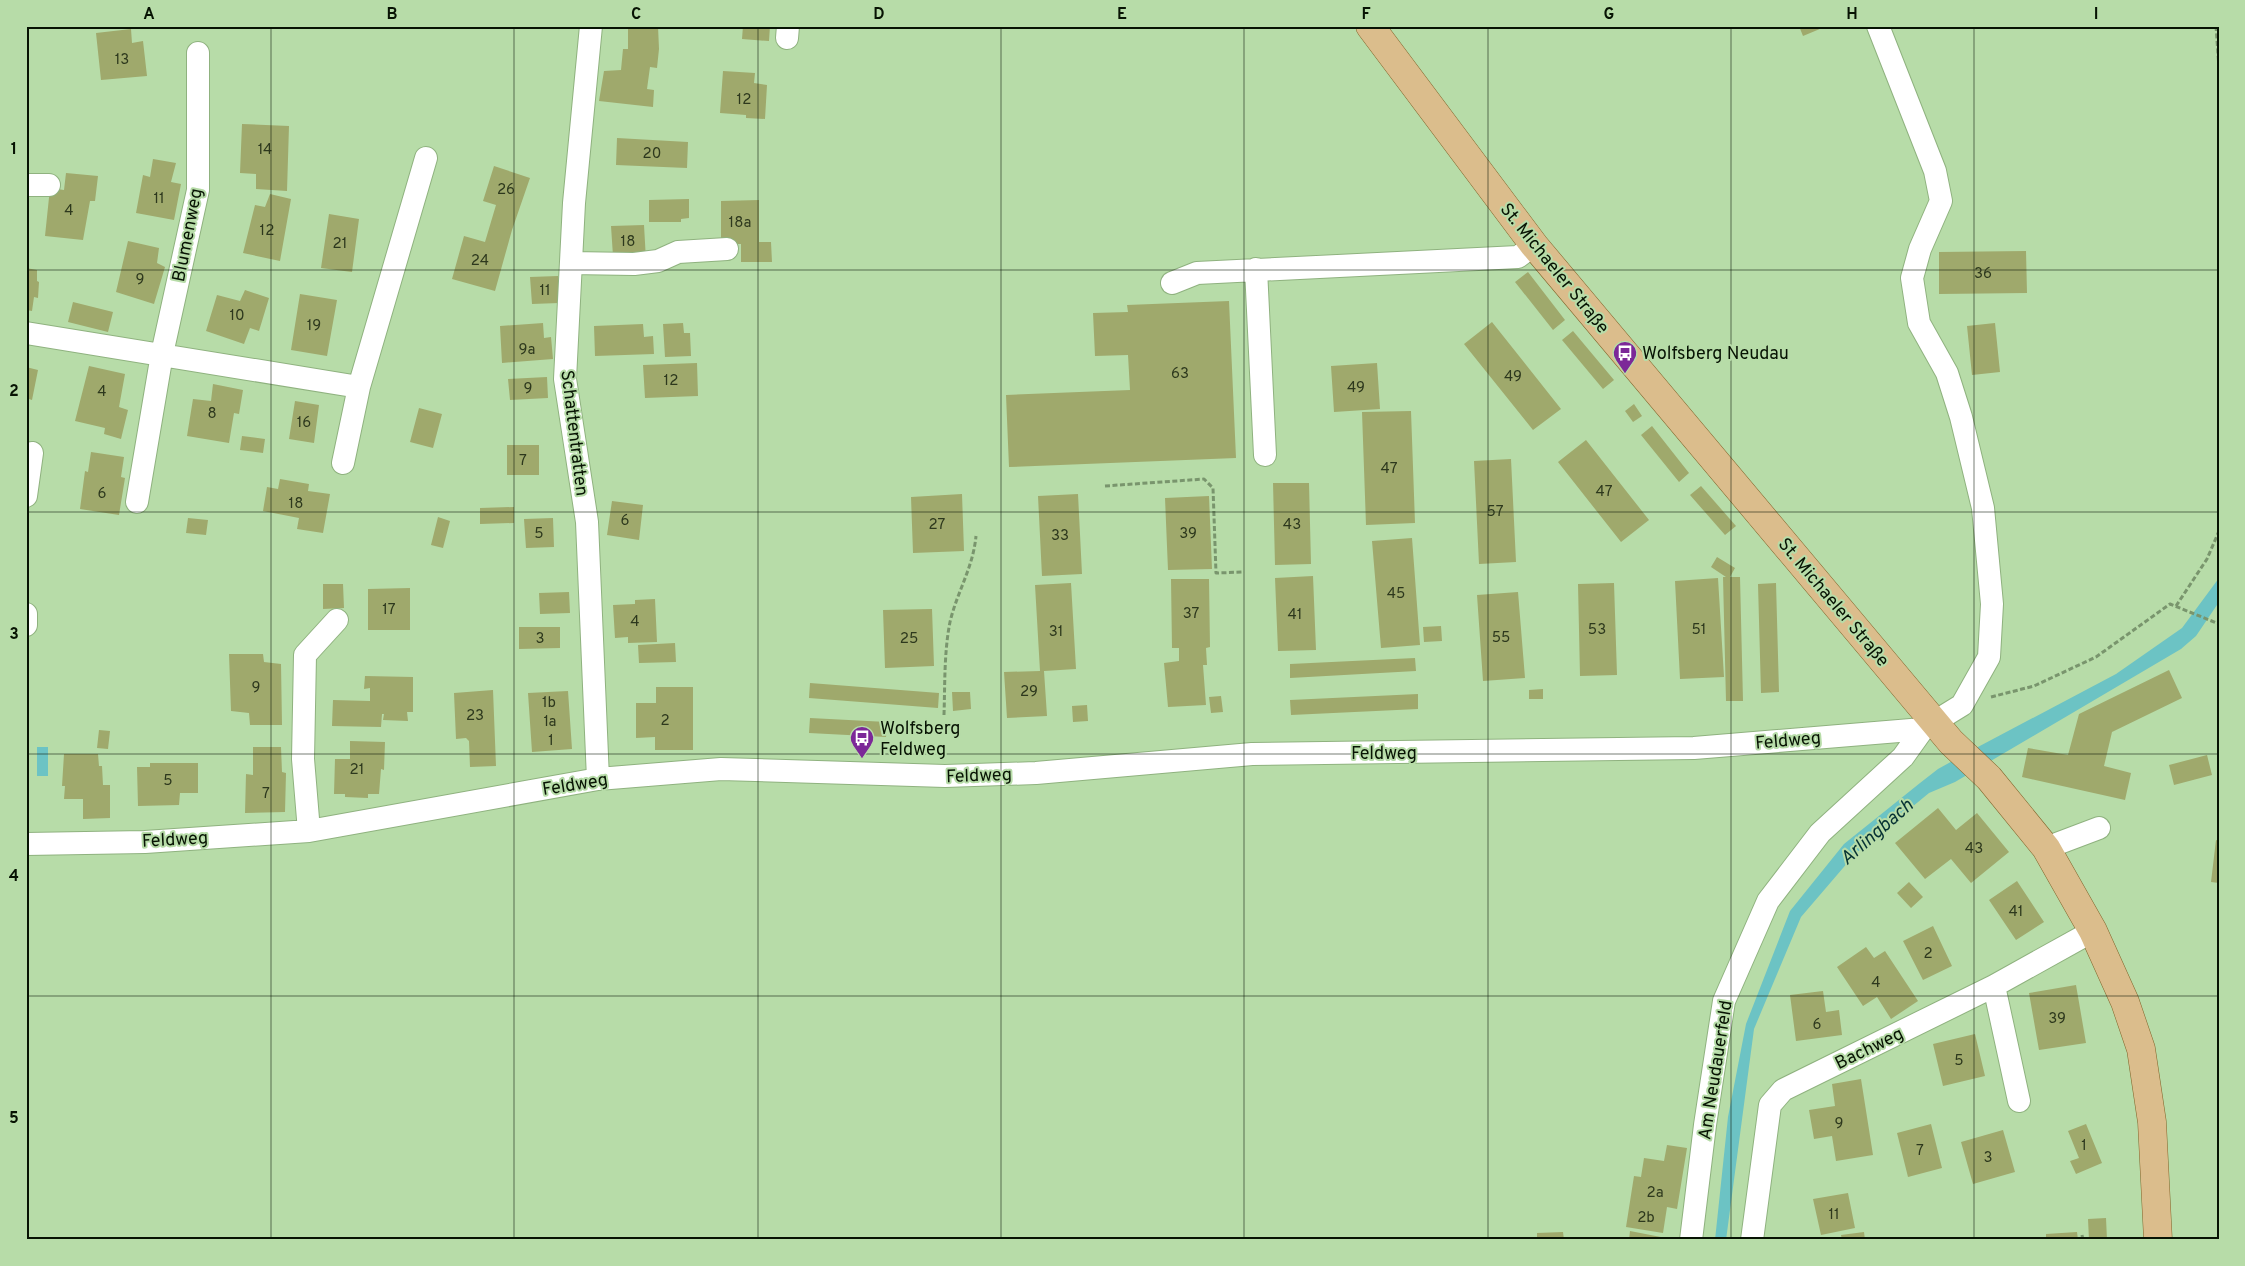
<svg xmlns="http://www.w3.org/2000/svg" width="2245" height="1266" viewBox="0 0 2245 1266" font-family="Overpass,sans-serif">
	<rect width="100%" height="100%" fill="#b7dca8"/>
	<path fill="#6cc3c4" d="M2219,578V602L2196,636L2181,649L1955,782L1929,793L1855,854L1801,917L1754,1029L1726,1240H1715L1728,1117L1746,1024L1790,911L1844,844L1920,783L1938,769L1976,748L2116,674L2182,628Z
		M37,747H48V776H37Z"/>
	<path fill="#9fa96c" d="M628,26H658L659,49L657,68L650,67L647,89L654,90L653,107L599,101L604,71L621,70L623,49H628Z
		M743,26H770L769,41L742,39Z
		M1799,26H1827L1803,36Z
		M131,29L132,43L143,41L147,76L101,80L96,33Z
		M723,71L755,73L754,83L767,85L765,119L746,118V115L720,113Z
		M242,124L289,126L287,191L256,189V174L240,173Z
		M617,138L688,142L687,168L616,165Z
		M153,159L176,163L171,182L181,184L174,220L136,213L143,175L150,177Z
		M494,166L530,178L512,230L495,291L452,279L464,236L485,242L496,205L483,201Z
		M66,173L98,176L95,201H90L83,240L45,236L50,188L64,190Z
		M270,194L291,199L280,261L243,253L255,205L265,207Z
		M689,199V218L681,219V222H649V200Z
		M759,200V242H771L772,262H741V244H721V201Z
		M329,214L359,219L352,272L321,268Z
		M644,225L646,260L613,256L611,226Z
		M128,241L159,248L157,263L165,267L154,304L116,292Z
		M2026,251L2027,293L1939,294V252Z
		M26,268L37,270V281L39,282L38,298L34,297L32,311L26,310Z
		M1528,272L1565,320L1553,330L1515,282Z
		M558,276L559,303L532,304L530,277Z
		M245,290L269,298L259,331L250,328L244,344L206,331L217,295L240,301Z
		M300,294L337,300L327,356L291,350Z
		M1229,301L1236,458L1009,467L1006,395L1130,390L1128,355L1095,356L1093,313L1128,312L1127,305Z
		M73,302L113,312L108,332L68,322Z
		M1492,322L1561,409L1533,430L1464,344Z
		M543,323L544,338L551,337L553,359L502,363L500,326Z
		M683,323L684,333H690L691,356L665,357L663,324Z
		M1995,323L2000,372L1972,375L1967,326Z
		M643,324L644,337L653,336L654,354L595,356L594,326Z
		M1573,331L1614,380L1603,389L1562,340Z
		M697,363L698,396L645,398L643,365Z
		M1377,363L1380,409L1334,412L1331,366Z
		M89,366L125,374L119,407L128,410L121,439L104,434L105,428L75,421Z
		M26,367L38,370L32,400L26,398Z
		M547,377L548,398L510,400L508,379Z
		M213,384L243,390L239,414L234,413L229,443L187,436L193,399L211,401Z
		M295,401L319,405L314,443L289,439Z
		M1634,404L1642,416L1633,422L1625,411Z
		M419,408L442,414L433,448L410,442Z
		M1411,411L1415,523L1366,525L1362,412Z
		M1652,426L1689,473L1679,482L1641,435Z
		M242,436L265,439L263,453L240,450Z
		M1586,440L1649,520L1621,542L1558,462Z
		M507,445H539V475H507Z
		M91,452L124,457L121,477L125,478L119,515L80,509L85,471L88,472Z
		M1511,459L1516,562L1479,564L1474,461Z
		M280,479L309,484L308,491L330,494L323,533L297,529L299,518L263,511L267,487L278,489Z
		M1273,483H1309L1311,564L1275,565Z
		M1701,486L1736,526L1725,535L1690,495Z
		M962,494L964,551L913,553L911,497Z
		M1078,494L1082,574L1042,576L1038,496Z
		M1209,496L1212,569L1168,570L1165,498Z
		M612,501L643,505L639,540L607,535Z
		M514,507V523L480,524V508Z
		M438,517L450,521L443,548L431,545Z
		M188,518L208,520L206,535L186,533Z
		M553,518L554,547L526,548L524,519Z
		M1412,538L1420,645L1381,648L1372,541Z
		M1717,557L1735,568L1730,577H1740L1743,701H1726L1723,577H1726L1711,567Z
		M1313,576L1316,650L1278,651L1275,578Z
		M1718,578L1724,677L1680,679L1675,581Z
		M1171,579H1209L1210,647L1206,648L1207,665H1203L1206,705L1168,707L1164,663L1179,661V648H1172Z
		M1071,583L1076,669L1044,671L1047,716L1007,718L1004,672L1040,671L1035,585Z
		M1614,583L1617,675L1580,676L1578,584Z
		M1776,583L1779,692L1761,693L1758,584Z
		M323,584H343L344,608L323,609Z
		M410,588V630H368V589Z
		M569,592L570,613L540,614L539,593Z
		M1518,592L1525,678L1483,681L1477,595Z
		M655,599L657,642L628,643V637L615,638L613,605L635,604V600Z
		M932,609L934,666L885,668L883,610Z
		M1441,626L1442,641L1424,642L1423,627Z
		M519,627H560V648L519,649Z
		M675,643L676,662L639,663L638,645Z
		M229,654H263L264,662L281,664L282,725H250L249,713L231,711Z
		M1415,658L1416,671L1290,678V664Z
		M2169,670L2182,698L2112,732L2104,766L2131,773L2125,800L2022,777L2028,748L2068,755L2079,714Z
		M365,676L413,677V712H407L408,721L383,720L384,714H382L381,727L332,726L333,700L370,701V688L364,689Z
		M810,683L939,693L938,708L809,698Z
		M656,687H693V750H655V737L636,738V703H656Z
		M1543,689V699H1529V690Z
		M493,690L496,766L470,767L469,741L466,738L456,739L454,693Z
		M568,691L572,749L532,752L528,693Z
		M952,692H970L971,709L953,711Z
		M1418,694V709L1291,715L1290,700Z
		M1221,696L1223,712L1211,713L1209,697Z
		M1087,705L1088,721L1073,722L1072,706Z
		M810,718L887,722L886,737L809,733Z
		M99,730L110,731L108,749L97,748Z
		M350,741L385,742L384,770L381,769L379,794H368V798L345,797V794H334L335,759H350Z
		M253,747H281L282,772L286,773L285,812L245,813L246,774L253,775Z
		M64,754H98L99,766H102L103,785H110V818L83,819V799H64L65,786H62Z
		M2207,755L2212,775L2174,785L2169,765Z
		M150,763H198V793H180L179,805L138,806L137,767H150Z
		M1938,808L1956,830L1977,813L2009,852L1971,883L1951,859L1925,879L1895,843Z
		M2216,840L2219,841V883L2211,882Z
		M2017,881L2044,922L2016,940L1989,900Z
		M1909,882L1923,897L1911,908L1897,893Z
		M1933,926L1952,966L1923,980L1903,941Z
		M1866,947L1874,958L1885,951L1918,1001L1891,1019L1877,997L1863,1006L1837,967Z
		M2076,985L2086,1043L2039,1050L2029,993Z
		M1823,991L1826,1012L1839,1010L1842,1035L1796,1041L1790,995Z
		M1975,1034L1985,1076L1943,1086L1933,1044Z
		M1861,1079L1873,1155L1836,1161L1832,1136L1814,1139L1809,1110L1835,1106L1832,1084Z
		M1931,1124L1942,1168L1908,1177L1897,1133Z
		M2086,1124L2102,1163L2076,1174L2070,1161L2079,1158L2068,1131Z
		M2003,1130L2015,1172L1973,1184L1961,1142Z
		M1667,1145L1687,1148L1677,1209L1667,1207L1663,1233L1626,1227L1634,1176L1641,1177L1644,1158L1664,1161Z
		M1848,1193L1855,1228L1821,1235L1813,1199Z
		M2106,1218L2107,1240H2089L2088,1219Z
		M1630,1231L1666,1238V1240H1629Z
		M1563,1232L1564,1240H1537V1233Z
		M1864,1232L1865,1240H1842L1841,1235Z
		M2077,1232L2078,1240H2046V1234Z"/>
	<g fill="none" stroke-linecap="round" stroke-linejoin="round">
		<g stroke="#8fb27f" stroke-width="24">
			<path id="minor" d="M591,26L574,203L565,379L587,522L598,779
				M787,38L788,26
				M26,185H49
				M571,263L634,264L658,261L678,252L727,249
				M1256,269L1265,455
				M1172,283L1197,273L1518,257L1534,245
				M26,333L359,387
				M343,463L359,387L426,158
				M26,496L32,453
				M137,502L162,354L198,190V53
				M26,614V625
				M309,831L303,759L305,655L337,620
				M26,844L145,842L309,831L598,779L721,769L945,776L1036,773L1252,754L1694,748L1923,729L1962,705L1989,657L1992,604L1983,508L1961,417L1947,373L1919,323L1912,278L1920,249L1941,201L1935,171L1878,26
				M2046,848L2099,828
				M1994,986L2019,1101
				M1691,1240L1705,1125L1724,1001L1768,901L1820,833L1903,757L1923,729
				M1752,1240L1770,1105L1783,1090L1994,986L2093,931"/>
		</g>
		<g stroke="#81652b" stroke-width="29">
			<path id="major" d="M1370,26L1534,245L1951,742L1989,778L2046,848L2093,931L2125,1002L2141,1049L2152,1122L2158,1240"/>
		</g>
		<path stroke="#79956d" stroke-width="3" stroke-dasharray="5 2.5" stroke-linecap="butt" d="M2216,26L2219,68
			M1105,486L1204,479L1213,488L1216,573L1244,572
			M2176,606L2207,559L2219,531
			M1991,697L2034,686L2096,657L2170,604L2219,624
			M944,715C945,684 944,652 950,622C957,592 973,568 976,536
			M2082,1235L2083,1240"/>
		<use href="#minor" stroke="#fff" stroke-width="22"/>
		<use href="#major" stroke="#dbbd8c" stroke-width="28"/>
	</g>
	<path fill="none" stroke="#071303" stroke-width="1" stroke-opacity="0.55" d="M271,26V1240M514,26V1240M758,26V1240M1001,26V1240M1244,26V1240M1488,26V1240M1731,26V1240M1974,26V1240M26,270H2219M26,512H2219M26,754H2219M26,996H2219"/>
	<defs>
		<g id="bus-pin" transform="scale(1.25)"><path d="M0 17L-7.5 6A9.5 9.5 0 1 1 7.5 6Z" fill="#7c2898" stroke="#b7dca8"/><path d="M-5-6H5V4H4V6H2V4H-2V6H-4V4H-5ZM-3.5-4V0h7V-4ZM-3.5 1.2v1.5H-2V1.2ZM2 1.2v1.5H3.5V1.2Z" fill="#fff"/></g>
	</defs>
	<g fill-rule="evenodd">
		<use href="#bus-pin" x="1625" y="353"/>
		<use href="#bus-pin" x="862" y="738"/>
	</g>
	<g text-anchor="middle" stroke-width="4" stroke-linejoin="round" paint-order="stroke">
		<g font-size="15" fill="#2d381d">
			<text x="122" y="64">13</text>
			<text x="744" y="104">12</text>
			<text x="265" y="154">14</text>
			<text x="652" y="158">20</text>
			<text x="506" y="194">26</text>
			<text x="159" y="203">11</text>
			<text x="69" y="215">4</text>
			<text x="740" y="227">18a</text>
			<text x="267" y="235">12</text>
			<text x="628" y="246">18</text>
			<text x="340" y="248">21</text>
			<text x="480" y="265">24</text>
			<text x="1983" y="278">36</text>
			<text x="140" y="284">9</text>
			<text x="545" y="295">11</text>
			<text x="237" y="320">10</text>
			<text x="314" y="330">19</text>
			<text x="527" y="354">9a</text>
			<text x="1180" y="378">63</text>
			<text x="1513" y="381">49</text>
			<text x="671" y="385">12</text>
			<text x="1356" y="392">49</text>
			<text x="528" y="393">9</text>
			<text x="102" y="396">4</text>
			<text x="212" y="418">8</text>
			<text x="304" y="427">16</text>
			<text x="523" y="465">7</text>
			<text x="1389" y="473">47</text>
			<text x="1604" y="496">47</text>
			<text x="102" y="498">6</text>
			<text x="296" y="508">18</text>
			<text x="1495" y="516">57</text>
			<text x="625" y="525">6</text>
			<text x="937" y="529">27</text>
			<text x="1292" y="529">43</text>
			<text x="539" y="538">5</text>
			<text x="1188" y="538">39</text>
			<text x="1060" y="540">33</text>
			<text x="1396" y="598">45</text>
			<text x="389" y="614">17</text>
			<text x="1191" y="618">37</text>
			<text x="1295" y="619">41</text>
			<text x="635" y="626">4</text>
			<text x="1597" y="634">53</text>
			<text x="1699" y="634">51</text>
			<text x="1056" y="636">31</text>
			<text x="1501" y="642">55</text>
			<text x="540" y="643">3</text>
			<text x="909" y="643">25</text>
			<text x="256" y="692">9</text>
			<text x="1029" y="696">29</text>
			<text x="549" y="707">1b</text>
			<text x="475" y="720">23</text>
			<text x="665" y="725">2</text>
			<text x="550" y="726">1a</text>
			<text x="551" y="745">1</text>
			<text x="357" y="774">21</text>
			<text x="168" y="785">5</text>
			<text x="266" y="798">7</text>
			<text x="1974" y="853">43</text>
			<text x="2016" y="916">41</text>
			<text x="1928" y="958">2</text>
			<text x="1876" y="987">4</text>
			<text x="2057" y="1023">39</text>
			<text x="1817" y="1029">6</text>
			<text x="1959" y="1065">5</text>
			<text x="1839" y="1128">9</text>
			<text x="2084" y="1150">1</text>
			<text x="1920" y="1155">7</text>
			<text x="1988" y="1162">3</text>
			<text x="1655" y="1197">2a</text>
			<text x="1834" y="1219">11</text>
			<text x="1646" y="1222">2b</text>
		</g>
		<g font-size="18" fill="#071303" stroke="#b7dca8">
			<text transform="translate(187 235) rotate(-79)" y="6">Blumenweg</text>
			<text transform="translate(1555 268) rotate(51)" y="6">St. Michaeler Straße</text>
			<text transform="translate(575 433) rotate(83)" y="6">Schattentratten</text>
			<text transform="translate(1834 602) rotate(50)" y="6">St. Michaeler Straße</text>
			<text transform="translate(1788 740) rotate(-5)" y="6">Feldweg</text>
			<text x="1384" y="759">Feldweg</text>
			<text transform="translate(979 775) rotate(-2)" y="6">Feldweg</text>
			<text transform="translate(575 784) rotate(-9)" y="6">Feldweg</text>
			<text transform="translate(175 839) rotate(-3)" y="6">Feldweg</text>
			<text transform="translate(1869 1048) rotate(-26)" y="6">Bachweg</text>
			<text transform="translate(1715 1070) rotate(-81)" y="6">Am Neudauerfeld</text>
		</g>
		<g font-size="18" fill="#071303" stroke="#b7dca8" text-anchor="start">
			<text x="1642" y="359">Wolfsberg Neudau</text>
			<text x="880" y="734">Wolfsberg<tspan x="880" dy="21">Feldweg</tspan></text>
		</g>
		<g font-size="19" font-style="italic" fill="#063233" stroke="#b7dca8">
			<text transform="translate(1876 831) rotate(-41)" y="7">Arlingbach</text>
		</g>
	</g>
	<rect width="2245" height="1266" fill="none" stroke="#b7dca8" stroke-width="55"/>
	<rect x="28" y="28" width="2190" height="1210" fill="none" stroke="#071303" stroke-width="2"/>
	<g font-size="16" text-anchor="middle" font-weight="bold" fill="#071303">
		<text x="149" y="19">A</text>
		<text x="392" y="19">B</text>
		<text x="636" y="19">C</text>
		<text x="879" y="19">D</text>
		<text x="1122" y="19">E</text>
		<text x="1366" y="19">F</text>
		<text x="1609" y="19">G</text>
		<text x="1852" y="19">H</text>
		<text x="2096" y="19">I</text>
		<text x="14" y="154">1</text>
		<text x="14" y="396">2</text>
		<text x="14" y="639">3</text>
		<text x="14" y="881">4</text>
		<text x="14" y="1123">5</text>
	</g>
</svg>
